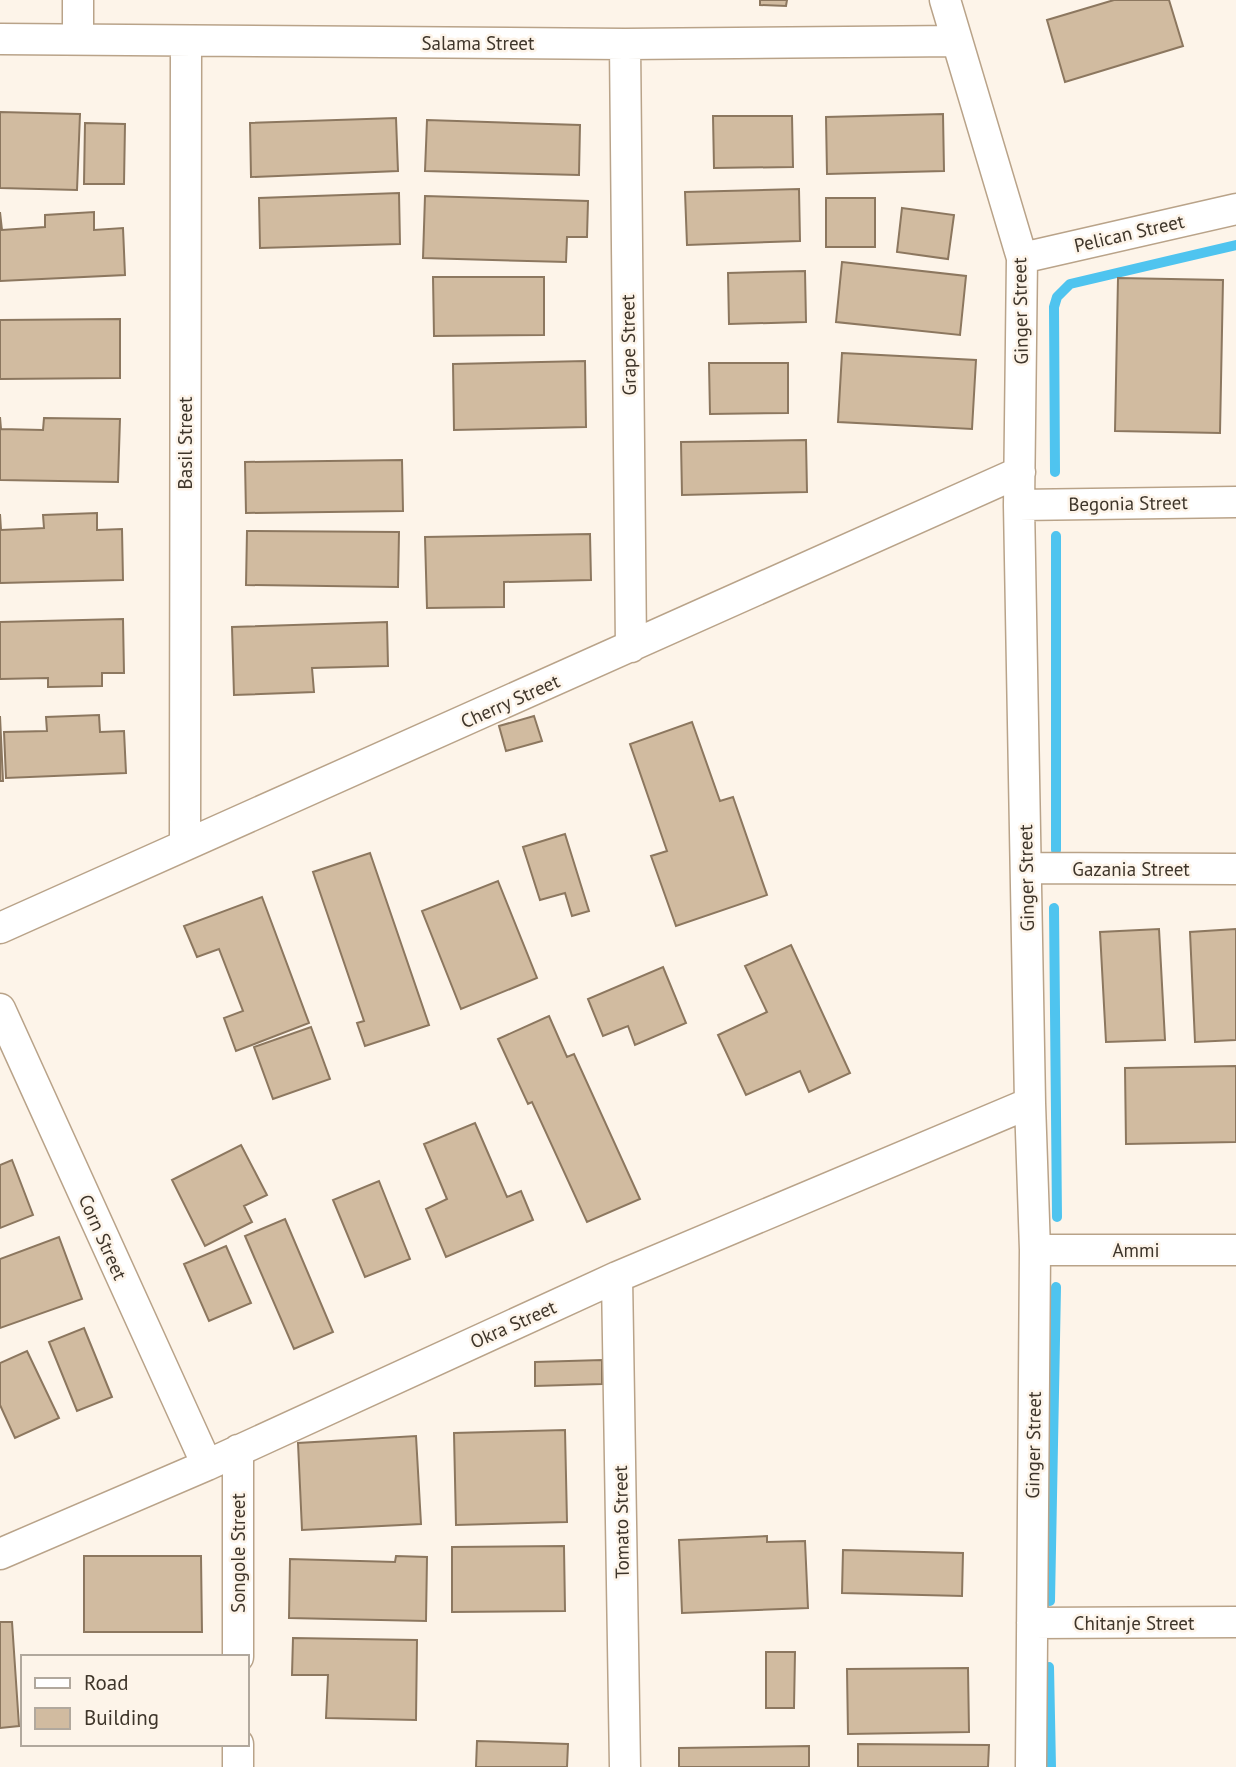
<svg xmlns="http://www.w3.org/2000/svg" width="1236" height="1767" viewBox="0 0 1236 1767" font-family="'PT Sans',sans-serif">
	<rect width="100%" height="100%" fill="#fdf4e9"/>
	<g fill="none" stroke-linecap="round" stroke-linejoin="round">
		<path stroke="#4fc4ef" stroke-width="10" d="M1055,472L1054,307L1057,297L1070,284L1236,245
			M1056,536V850
			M1054,908L1057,1217
			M1050,1601L1056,1287
			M1049,1667L1051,1767"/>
	</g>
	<path fill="#d1bba0" stroke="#8c775f" stroke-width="2" d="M760,0H787L786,6L760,5Z
		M1114,0H1169L1183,46L1065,82L1047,20Z
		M0,112L80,114L77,190L0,188Z
		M943,114L944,171L827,174L826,117Z
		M713,116H792L793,167L714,168Z
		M396,118L398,171L251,177L250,123Z
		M427,120L580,125L579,175L425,171Z
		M85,123L125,124L124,184H84Z
		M799,189L800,241L687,245L685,192Z
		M399,193L400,244L260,248L259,198Z
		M425,196L588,201L587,237H567L566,262L423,258Z
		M826,198H875V247H826Z
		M902,208L954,215L948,259L897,252Z
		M0,212L2,230L45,227V215L94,212V230L123,228L125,275L0,281Z
		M842,262L966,276L960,335L836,322Z
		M805,271L806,322L729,324L728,273Z
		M433,277H544V335L434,336Z
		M1118,278L1223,280L1220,433L1115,431Z
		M120,319V378L0,379V320Z
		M842,353L976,360L972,429L838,422Z
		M585,361L586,427L454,430L453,364Z
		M709,363H788V413L710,414Z
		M0,417L1,429L43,430L44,418L120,419L118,482L0,480Z
		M806,440L807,492L682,495L681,442Z
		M402,460L403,511L246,513L245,462Z
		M97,513V530L122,529L123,580L0,583V514L1,530L44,528L43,515Z
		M247,531L399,532L398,587L246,585Z
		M590,534L591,580L504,582V607L427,608L425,537Z
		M123,619L124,673H102V686L48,687V678L0,679V622Z
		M387,622L388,666L312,668L314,692L234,695L232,627Z
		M99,715L100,732L124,731L126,773L6,778L4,732L47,731L46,717Z
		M0,716L3,781H0Z
		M534,716L542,741L506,751L499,726Z
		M692,722L720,801L733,797L767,895L676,926L651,856L667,851L630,744Z
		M565,834L589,911L572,916L565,893L540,900L523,847Z
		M370,853L429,1025L365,1046L357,1023L364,1021L313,872Z
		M498,881L537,978L461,1009L422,911Z
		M262,897L309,1023L236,1051L224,1018L243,1011L219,949L197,957L184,926Z
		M1159,929L1165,1040L1106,1042L1100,932Z
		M1236,929V1040L1195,1042L1190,932Z
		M791,945L850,1073L809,1092L800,1071L746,1095L718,1035L767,1012L745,966Z
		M663,967L686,1023L635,1045L628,1026L603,1036L588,999Z
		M549,1016L567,1057L574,1054L640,1199L587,1222L532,1102L528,1104L498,1039Z
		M311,1027L330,1079L273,1099L254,1047Z
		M1236,1066V1142L1126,1144L1125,1068Z
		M475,1123L507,1197L521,1191L533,1220L446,1257L426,1209L447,1199L424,1144Z
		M241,1145L267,1195L244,1206L252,1222L205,1246L172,1180Z
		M12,1160L33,1215L0,1228V1165Z
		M379,1181L410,1259L365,1277L333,1200Z
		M285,1219L333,1332L294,1349L245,1236Z
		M59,1237L82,1299L0,1328V1259Z
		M226,1246L251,1303L209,1321L184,1264Z
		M84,1328L112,1397L77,1411L49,1342Z
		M27,1351L59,1418L15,1438L0,1405V1363Z
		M602,1360V1384L535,1386V1362Z
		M565,1430L567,1522L456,1525L454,1433Z
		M416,1436L421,1524L302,1530L298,1443Z
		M767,1536V1542L805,1541L808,1608L682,1613L679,1540Z
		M564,1546L565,1611L452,1612V1547Z
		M843,1550L963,1553L962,1596L842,1593Z
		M84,1556H201L202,1632H84Z
		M396,1556L427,1557L426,1621L289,1618L290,1559L395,1562Z
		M0,1622H12L19,1726L0,1728Z
		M293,1638L417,1640L416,1720L326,1718L328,1675H292Z
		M766,1652H795L794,1708H766Z
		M968,1668L969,1732L848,1734L847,1669Z
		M477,1741L568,1744L567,1767H476Z
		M858,1744L989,1745L988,1767H858Z
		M809,1746V1767H679V1748Z"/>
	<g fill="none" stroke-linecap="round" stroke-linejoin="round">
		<g stroke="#b9a389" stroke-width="33">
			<path id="street" d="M78,0V39
				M945,0L1022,258L1019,505L1030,1103L1035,1250L1031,1767
				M0,39L625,44L957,41
				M625,44L631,647
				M1022,258L1236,209
				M1019,505L1236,502
				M185,845L186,41
				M1026,868L1236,869
				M0,928L1020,472
				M0,1009L207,1465
				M1035,1250H1236
				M617,1277L625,1767
				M238,1450V1657
				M0,1554L207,1465L617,1277L1030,1103
				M1032,1623L1236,1622
				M238,1744V1767"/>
		</g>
		<use href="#street" stroke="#fff" stroke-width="30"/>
	</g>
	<g text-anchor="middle" stroke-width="5" stroke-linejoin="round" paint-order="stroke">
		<g font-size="19" fill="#3e352a" stroke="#fdf4e9">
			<text x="478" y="50">Salama Street</text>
			<text transform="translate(1129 233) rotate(-13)" y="7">Pelican Street</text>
			<text transform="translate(1020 311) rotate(-91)" y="7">Ginger Street</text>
			<text transform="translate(628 345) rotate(-91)" y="7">Grape Street</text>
			<text transform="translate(185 443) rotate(-90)" y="7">Basil Street</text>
			<text transform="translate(1128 503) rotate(-1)" y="7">Begonia Street</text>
			<text transform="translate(510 701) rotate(-24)" y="7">Cherry Street</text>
			<text x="1131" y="876">Gazania Street</text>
			<text transform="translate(1026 878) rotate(-91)" y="7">Ginger Street</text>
			<text transform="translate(103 1237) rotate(66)" y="7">Corn Street</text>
			<text x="1136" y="1257">Ammi</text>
			<text transform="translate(513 1324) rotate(-24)" y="7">Okra Street</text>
			<text transform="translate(1033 1445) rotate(-89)" y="7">Ginger Street</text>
			<text transform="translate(621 1522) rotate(-91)" y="7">Tomato Street</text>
			<text transform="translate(238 1553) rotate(-90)" y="7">Songole Street</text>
			<text x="1134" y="1630">Chitanje Street</text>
		</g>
	</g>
	<rect x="21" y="1655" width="228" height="91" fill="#fdf4e9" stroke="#b1a89d" stroke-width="2"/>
	<rect x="35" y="1678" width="35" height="10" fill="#ffffff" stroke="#b1a89d" stroke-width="2"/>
	<text x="84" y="1690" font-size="21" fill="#3e352a">Road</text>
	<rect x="35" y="1708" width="35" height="21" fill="#d1bba0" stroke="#b1a89d" stroke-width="2"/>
	<text x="84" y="1725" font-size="21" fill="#3e352a">Building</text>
</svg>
